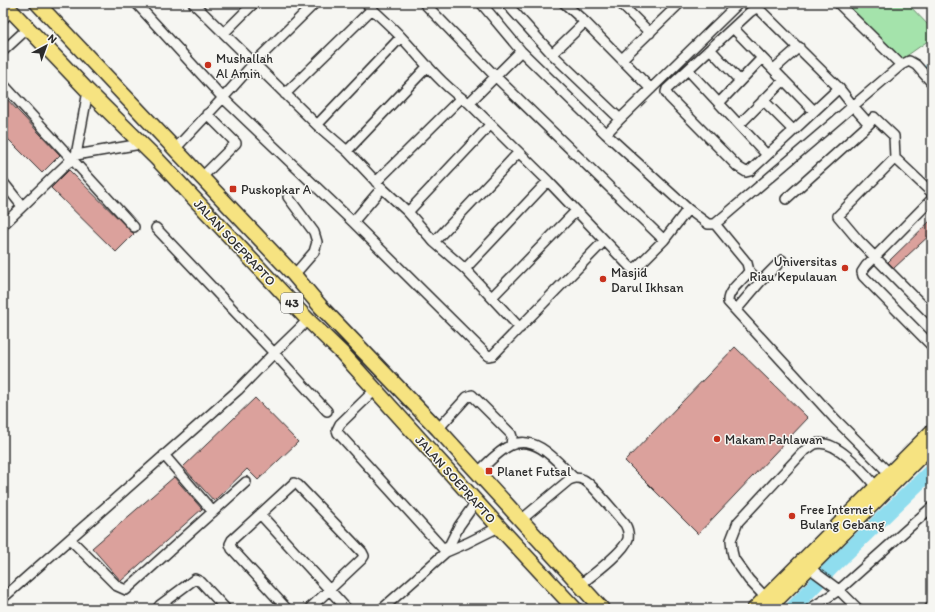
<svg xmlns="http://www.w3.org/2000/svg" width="935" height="612" viewBox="0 0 935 612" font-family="Itim,sans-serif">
	<rect width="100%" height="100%" fill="#f6f6f2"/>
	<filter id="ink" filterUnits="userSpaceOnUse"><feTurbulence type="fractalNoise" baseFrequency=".025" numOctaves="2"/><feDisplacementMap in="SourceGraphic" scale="8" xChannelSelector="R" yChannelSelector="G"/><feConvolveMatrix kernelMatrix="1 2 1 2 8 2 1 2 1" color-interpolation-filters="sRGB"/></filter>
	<g filter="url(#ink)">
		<path fill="#a4e3ab" stroke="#68876b" d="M835,3H907L932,29V38L898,62Z"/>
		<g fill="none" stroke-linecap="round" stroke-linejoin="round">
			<path stroke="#8fddee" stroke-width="15" d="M930,71L932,72
				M792,609L832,567L932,470"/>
		</g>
		<path fill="#dba19c" stroke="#2b2b2b" d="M3,95L60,155L42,173L3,134Z
			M69,170L134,234L116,252L51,188Z
			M932,219V233L894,268L888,262Z
			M735,347L808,418L698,534L625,461Z
			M255,398L298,442L258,480L247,469L214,501L183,467Z
			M174,477L202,509L121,581L92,548Z"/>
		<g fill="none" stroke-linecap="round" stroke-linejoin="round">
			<g stroke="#2b2b2b" stroke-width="12">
				<path id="minor" d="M136,3L223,98L353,222L488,356L493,355L604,241
					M193,3L317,125L347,151L382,188L408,212L434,242L465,269L520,328
					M366,3C378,15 391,26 402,38C423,60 443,87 469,103L548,181L631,268L637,267L664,240L688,209
					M424,3L496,77L664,240
					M481,3L521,51L606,134L688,209L708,224H715L901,65L909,61L916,65L932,83
					M506,3L552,54L620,119
					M564,3L585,22L651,89
					M620,3L650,33
					M838,3L901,65
					M3,19L11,10
					M733,28L814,111
					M224,33L254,3
					M710,49L740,81
					M3,51L28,28
					M552,54L585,22
					M622,59L680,3
					M774,69L799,47
					M688,70L767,155
					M3,84L134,227
					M88,91L76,155L141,144
					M285,94L372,9
					M763,100L793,130
					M469,103L521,51
					M719,103L762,58
					M869,124L874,117L894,136L895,158L838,216L859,241L932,315
					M317,125L401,37
					M739,125L784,80
					M606,134L620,119L739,3
					M175,149L223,98L254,63L315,3
					M347,151L428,66
					M895,158L932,193
					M202,177L236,143L207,114
					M3,182L22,206
					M376,182L461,98
					M288,197L314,232L317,242L314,252L294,275
					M786,199L869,124L853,106L839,88L760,10L756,8L750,12L667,89L666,92L669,97L738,167L746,172L750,171L839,88
					M932,199L866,266L862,272L863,276L932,346
					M408,212L490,125
					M353,222L382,188
					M715,224L747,263L749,271C743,281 727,290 728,302L836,420L890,474
					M3,225L75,156
					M156,228L274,353L327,411
					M434,242L518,153
					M465,269L548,181
					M760,282L782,260
					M492,297L576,211
					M736,310L760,282L749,271
					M375,390L340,424L337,430L338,433L446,552
					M438,429L467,397L472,395L511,434L512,437L511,445
					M164,455L213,512
					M477,473C487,464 498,451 511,445C537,434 558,463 574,478
					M260,514L347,609
					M521,520L569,480C574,478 578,477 584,480C593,484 616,515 625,524C628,529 629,533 628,539C624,552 591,576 580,585
					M70,539L117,586L126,590L246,482
					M446,552L467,543L499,527
					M807,564L816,573L839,590L858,609
					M3,598L238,390L274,353L308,320
					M769,601L749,580L734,559L732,551L731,540L738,522L804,451C808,449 811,446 815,444C837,438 866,475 879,490
					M157,609L160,605L195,579L201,582L226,609
					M287,609L232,549L230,544L232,540L294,483L298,485L362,552L364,556L362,559L309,609
					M382,609L446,552L459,526L476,502
					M810,609L839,590L932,507
					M929,609L932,606"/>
			</g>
			<g stroke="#2b2b2b" stroke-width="15">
				<path id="major" d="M753,609L932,430
					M769,609L932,446"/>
			</g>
			<g stroke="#2b2b2b" stroke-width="17">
				<path id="highway" d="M4,3L88,91L156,158L308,320L343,354L499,527L575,609
					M37,3L294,275L321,307L438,429L602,609"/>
			</g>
			<use href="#minor" stroke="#f6f6f2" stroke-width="9"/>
			<use href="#major" stroke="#f6e381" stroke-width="12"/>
			<use href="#highway" stroke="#f6e381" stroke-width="14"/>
		</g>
	</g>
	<g fill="#c8321e" stroke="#f6f6f2" stroke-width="1.5">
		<circle cx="208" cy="65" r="4"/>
		<rect x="229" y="185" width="8" height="8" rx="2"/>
		<circle cx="845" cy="268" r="4"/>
		<circle cx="603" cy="279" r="4"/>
		<circle cx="717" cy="439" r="4"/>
		<rect x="485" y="467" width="8" height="8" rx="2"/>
		<circle cx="792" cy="516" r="4"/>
	</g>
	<g text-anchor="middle" stroke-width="3" stroke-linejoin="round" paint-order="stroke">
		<rect fill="#f6f6f2" stroke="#686867" stroke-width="1" x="281" y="293" width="22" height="20" rx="3"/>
		<g font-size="12" font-weight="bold" fill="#2b2b2b">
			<text x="292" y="307">43</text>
		</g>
		<g font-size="13" fill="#2b2b2b" stroke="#f6f6f2" text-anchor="start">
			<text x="216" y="63">Mushallah<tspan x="216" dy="15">Al Amin</tspan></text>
			<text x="241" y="194">Puskopkar A</text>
			<text x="837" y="266" text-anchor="end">Universitas<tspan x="837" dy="15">Riau Kepulauan</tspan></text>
			<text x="611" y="277">Masjid<tspan x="611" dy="15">Darul Ikhsan</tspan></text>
			<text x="725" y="444">Makam Pahlawan</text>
			<text x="497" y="476">Planet Futsal</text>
			<text x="800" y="514">Free Internet<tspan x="800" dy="15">Bulang Gebang</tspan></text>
		</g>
		<g font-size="13" fill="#2b2b2b" stroke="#f6f6f2">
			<text transform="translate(235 242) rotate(47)" y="5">JALAN SOEPRAPTO</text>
			<text transform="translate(456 479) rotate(48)" y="5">JALAN SOEPRAPTO</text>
		</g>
	</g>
	<rect width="935" height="612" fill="none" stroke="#f6f6f2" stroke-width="16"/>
	<rect x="8" y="8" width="919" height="596" fill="none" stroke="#2b2b2b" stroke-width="1.5" filter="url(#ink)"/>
	<g transform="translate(46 46) rotate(41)" stroke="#f6f6f2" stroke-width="3" paint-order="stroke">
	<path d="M0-3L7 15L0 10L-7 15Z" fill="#2b2b2b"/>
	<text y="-6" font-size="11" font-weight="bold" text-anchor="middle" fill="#2b2b2b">N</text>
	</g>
</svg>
